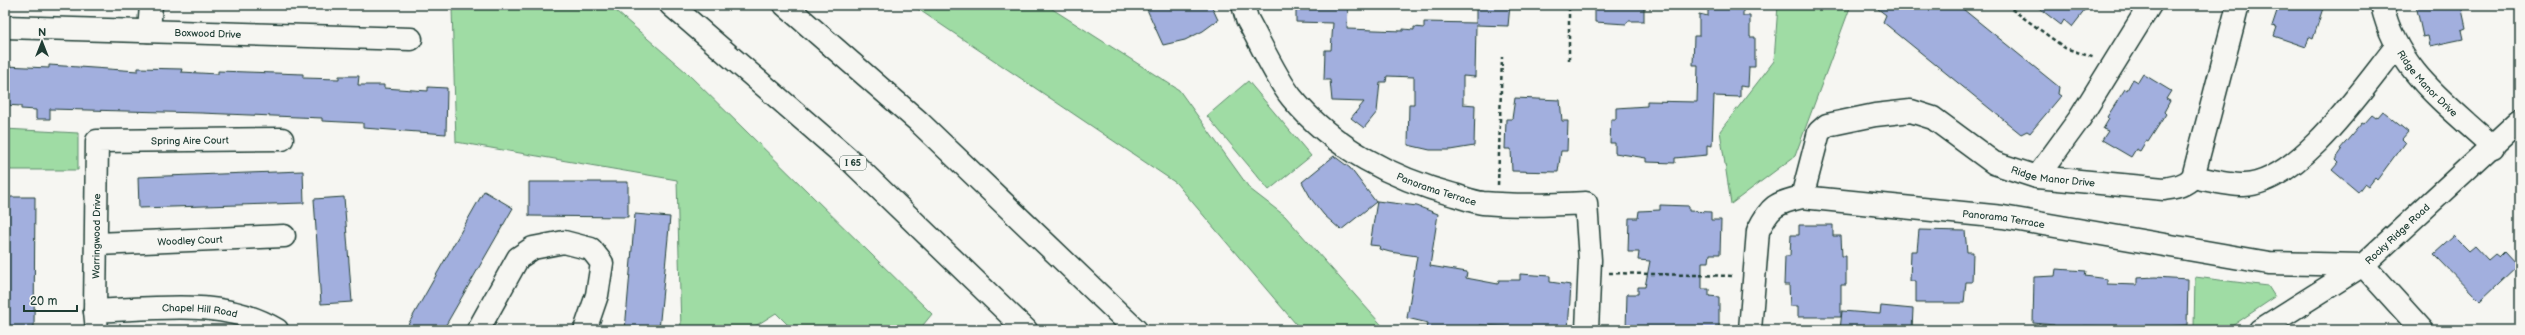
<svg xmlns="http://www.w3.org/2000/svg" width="2525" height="335" viewBox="0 0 2525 335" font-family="'Balsamiq Sans',sans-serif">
	<rect width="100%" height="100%" fill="#f6f6f2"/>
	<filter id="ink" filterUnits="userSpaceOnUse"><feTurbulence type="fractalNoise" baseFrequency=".025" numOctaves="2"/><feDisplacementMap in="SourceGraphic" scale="8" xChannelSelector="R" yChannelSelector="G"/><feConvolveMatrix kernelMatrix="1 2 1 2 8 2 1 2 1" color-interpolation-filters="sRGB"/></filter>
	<g filter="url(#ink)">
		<path fill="#9fdca4" stroke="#5f8c6c" d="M448,5H609L686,72L932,314L919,330H793L776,313L749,330H681L677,180L456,142L452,8Z
			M912,5H1046L1179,90L1250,189L1285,216L1386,330H1301L1176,183Z
			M1778,5H1851L1795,156L1731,204L1720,131L1774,61Z
			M1248,81L1311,156L1269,190L1207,116Z
			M5,129L78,133V170H5Z
			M2195,277L2268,286L2275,297L2226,330H2190L2194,327Z"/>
		<path fill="#a2afde" stroke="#1f3d34" d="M1145,5H1211L1218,20L1203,31L1185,40L1163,45Z
			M1296,5H1348L1347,29L1403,31V29L1414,30V27L1424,28V22L1476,23V5H1510L1508,26L1476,25L1475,77L1463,76V104L1475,105L1474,146L1450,150H1430L1408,145L1409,104H1414V77L1387,76L1386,82H1380L1377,112L1364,128L1351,118L1364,102L1332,101L1330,80H1324L1325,50H1331L1333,23L1296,22Z
			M1595,5H1644V21H1628L1626,24L1595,22Z
			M1708,5H1743V16H1750V37H1755V67H1749L1748,87L1740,86V97L1714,96L1712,146L1707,145V155L1675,158V163L1646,162V158L1615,153V143H1610L1611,119H1616V108L1647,106V101L1697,102L1698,65H1693L1694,36H1699V14L1708,16Z
			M1873,5H1958L2059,87L2058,94L2061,96L2030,133L2027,131L2021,134L1883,22L1886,15Z
			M2035,5H2089L2072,27L2064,20L2061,25Z
			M2279,5H2324L2313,39L2309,37L2306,47L2274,36L2277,27L2272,26Z
			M2416,5H2461L2466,28L2461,30L2463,39L2430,46L2428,36L2423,37Z
			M49,65L138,71V68L182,69L181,72L218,74V71L303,74V78L339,79V76H359L358,85H384V88L428,91V87L447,88L446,134L363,128V123L322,121V118L201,113L50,109V119H36V110L21,109V106L5,105V66L49,68Z
			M2143,74L2171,91L2166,99L2170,101L2164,112L2166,114L2148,142L2146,141L2140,151L2136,149L2131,157L2102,140L2108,131L2103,129L2109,119L2107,117L2125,89L2127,90L2133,79L2138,82Z
			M1515,98L1560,100L1562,121H1568L1567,151H1561L1558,172L1512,171L1511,149H1505L1506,119H1512Z
			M2382,111L2408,132L2402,139L2405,142L2377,180L2375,178L2368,187L2364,184L2358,192L2332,170L2338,163L2335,160L2342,150L2340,149L2362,123L2364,124L2372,115L2376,118Z
			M1334,156L1350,168L1376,202L1341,230L1324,215L1312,200L1302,182Z
			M303,171L304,203L139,208L138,177Z
			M529,182H628V217L529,216Z
			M484,191L513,208L443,330H405Z
			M5,197H35L34,330H5Z
			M344,197L352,302L321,304L314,199Z
			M1377,201L1417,206L1438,214L1430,266L1467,272L1466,278L1498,284L1499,280H1520V274L1550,276V282L1571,285L1568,330H1516L1506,329V327L1480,325V328L1458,327V330H1436L1427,329L1428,323L1407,318L1417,256L1390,252L1379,249L1380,246L1370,245Z
			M1660,205L1689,206V211L1711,212V220H1721L1720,254H1710L1709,262H1702V289H1709V296L1719,297V330L1626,329L1627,294H1638V287H1645L1650,261L1638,260L1639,252H1628L1629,218H1638L1639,211L1660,210Z
			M635,214L670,217L659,330H625Z
			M1799,225H1833V236H1841L1842,256H1846V285H1841V317H1798V306H1790L1789,285H1784L1785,256H1790L1791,235H1799Z
			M1919,230L1965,231L1967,252H1973L1972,282H1966L1964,303H1916V281H1910L1911,251H1917Z
			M2454,236L2469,251L2475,246L2488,260L2495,254L2499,257L2505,251L2518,265L2480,301L2434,254Z
			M2056,269L2086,271L2085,276L2107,279V284L2137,285V278L2155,277L2188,279L2187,325L2166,327V330H2115L2116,327L2084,326V330H2054V325L2033,323L2034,277L2055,276Z
			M1881,306L1913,309L1912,330H1840L1842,311L1880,314Z"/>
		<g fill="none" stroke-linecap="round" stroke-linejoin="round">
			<g stroke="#1f3d34" stroke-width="25">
				<g id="minor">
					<path id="s1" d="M1243,5L1247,19C1260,42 1277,80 1292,98C1333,148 1394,179 1454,195C1464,198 1474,202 1483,203C1518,206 1552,205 1586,203L1590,260L1587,330"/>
					<path id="s2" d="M2382,5C2397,71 2446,103 2493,147"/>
					<path id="s3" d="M5,27L411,39"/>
					<path d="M149,31L151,5"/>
					<path d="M2037,177L2080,118L2150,5"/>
					<path d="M2193,177C2209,180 2227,185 2244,185C2299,183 2363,88 2396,47"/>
					<path id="s4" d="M1802,197L1819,132L1827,125L1875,115L1911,111L1933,118L1994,163L2037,177L2164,189C2175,187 2185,186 2193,177L2238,5"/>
					<path id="s5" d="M97,244L284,236"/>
					<path id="s6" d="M95,311C155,309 223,297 277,330"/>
					<path id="s7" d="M97,330L95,311L97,141L282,139"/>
					<path d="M478,330L518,258L533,248L564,242L591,249L602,263L597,295L585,330"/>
					<path id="s8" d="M1750,330L1758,231C1770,206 1776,203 1802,197L2003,217L2269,263L2363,265L2422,330"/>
				</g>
			</g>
			<g stroke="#1f3d34" stroke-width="25">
				<g id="major">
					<path id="s9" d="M2260,330L2363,265L2520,120"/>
				</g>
			</g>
			<g stroke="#1f3d34" stroke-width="25">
				<path id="highway" d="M671,5L852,162L1026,330
					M785,5L918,121L1136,330"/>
			</g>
			<path stroke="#1f3d34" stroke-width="2.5" stroke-dasharray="4 3" stroke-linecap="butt" d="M2006,5L2065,48L2095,58
				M1569,60V5
				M1498,185L1502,57
				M1609,273L1734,276"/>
			<use href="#minor" stroke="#f6f6f2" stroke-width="22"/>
			<use href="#major" stroke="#f6f6f2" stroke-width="22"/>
			<use href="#highway" stroke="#f6f6f2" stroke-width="22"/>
		</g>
	</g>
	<g text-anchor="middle" stroke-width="3.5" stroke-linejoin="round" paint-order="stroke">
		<rect fill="#f6f6f2" stroke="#60746d" stroke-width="1" x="840" y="156" width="26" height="14" rx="3"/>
		<g font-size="9" font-weight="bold" fill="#1f3d34">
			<text x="853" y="166">I 65</text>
		</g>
		<g font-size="10" fill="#1f3d34" stroke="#f6f6f2">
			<text dy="4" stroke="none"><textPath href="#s3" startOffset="203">Boxwood Drive</textPath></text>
			<text dy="4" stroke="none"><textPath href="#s2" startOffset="92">Ridge Manor Drive</textPath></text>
			<text dy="4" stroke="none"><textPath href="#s7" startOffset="282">Spring Aire Court</textPath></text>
			<text dy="4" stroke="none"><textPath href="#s4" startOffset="323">Ridge Manor Drive</textPath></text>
			<text dy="4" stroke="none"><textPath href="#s1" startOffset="279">Panorama Terrace</textPath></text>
			<text dy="4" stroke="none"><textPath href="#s8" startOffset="361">Panorama Terrace</textPath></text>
			<text dy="4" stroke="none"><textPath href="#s9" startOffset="168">Rocky Ridge Road</textPath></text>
			<text dy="4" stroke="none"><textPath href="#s7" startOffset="94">Warringwood Drive</textPath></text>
			<text dy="4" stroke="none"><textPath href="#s5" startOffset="93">Woodley Court</textPath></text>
			<text dy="4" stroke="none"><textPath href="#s6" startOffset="105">Chapel Hill Road</textPath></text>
		</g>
	</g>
	<rect width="2525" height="335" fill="none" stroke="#f6f6f2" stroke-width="20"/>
	<rect x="10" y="10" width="2505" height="315" fill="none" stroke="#1f3d34" stroke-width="1.5" filter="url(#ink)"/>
	<g transform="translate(42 42)" stroke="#f6f6f2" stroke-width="3" paint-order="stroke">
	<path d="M0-3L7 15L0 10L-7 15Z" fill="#1f3d34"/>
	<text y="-6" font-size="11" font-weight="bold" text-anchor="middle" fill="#1f3d34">N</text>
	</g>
	<path d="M24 305v6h53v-6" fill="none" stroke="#1f3d34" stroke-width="2"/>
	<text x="30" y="305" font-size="12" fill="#1f3d34" stroke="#f6f6f2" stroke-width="3" paint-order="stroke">20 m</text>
</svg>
